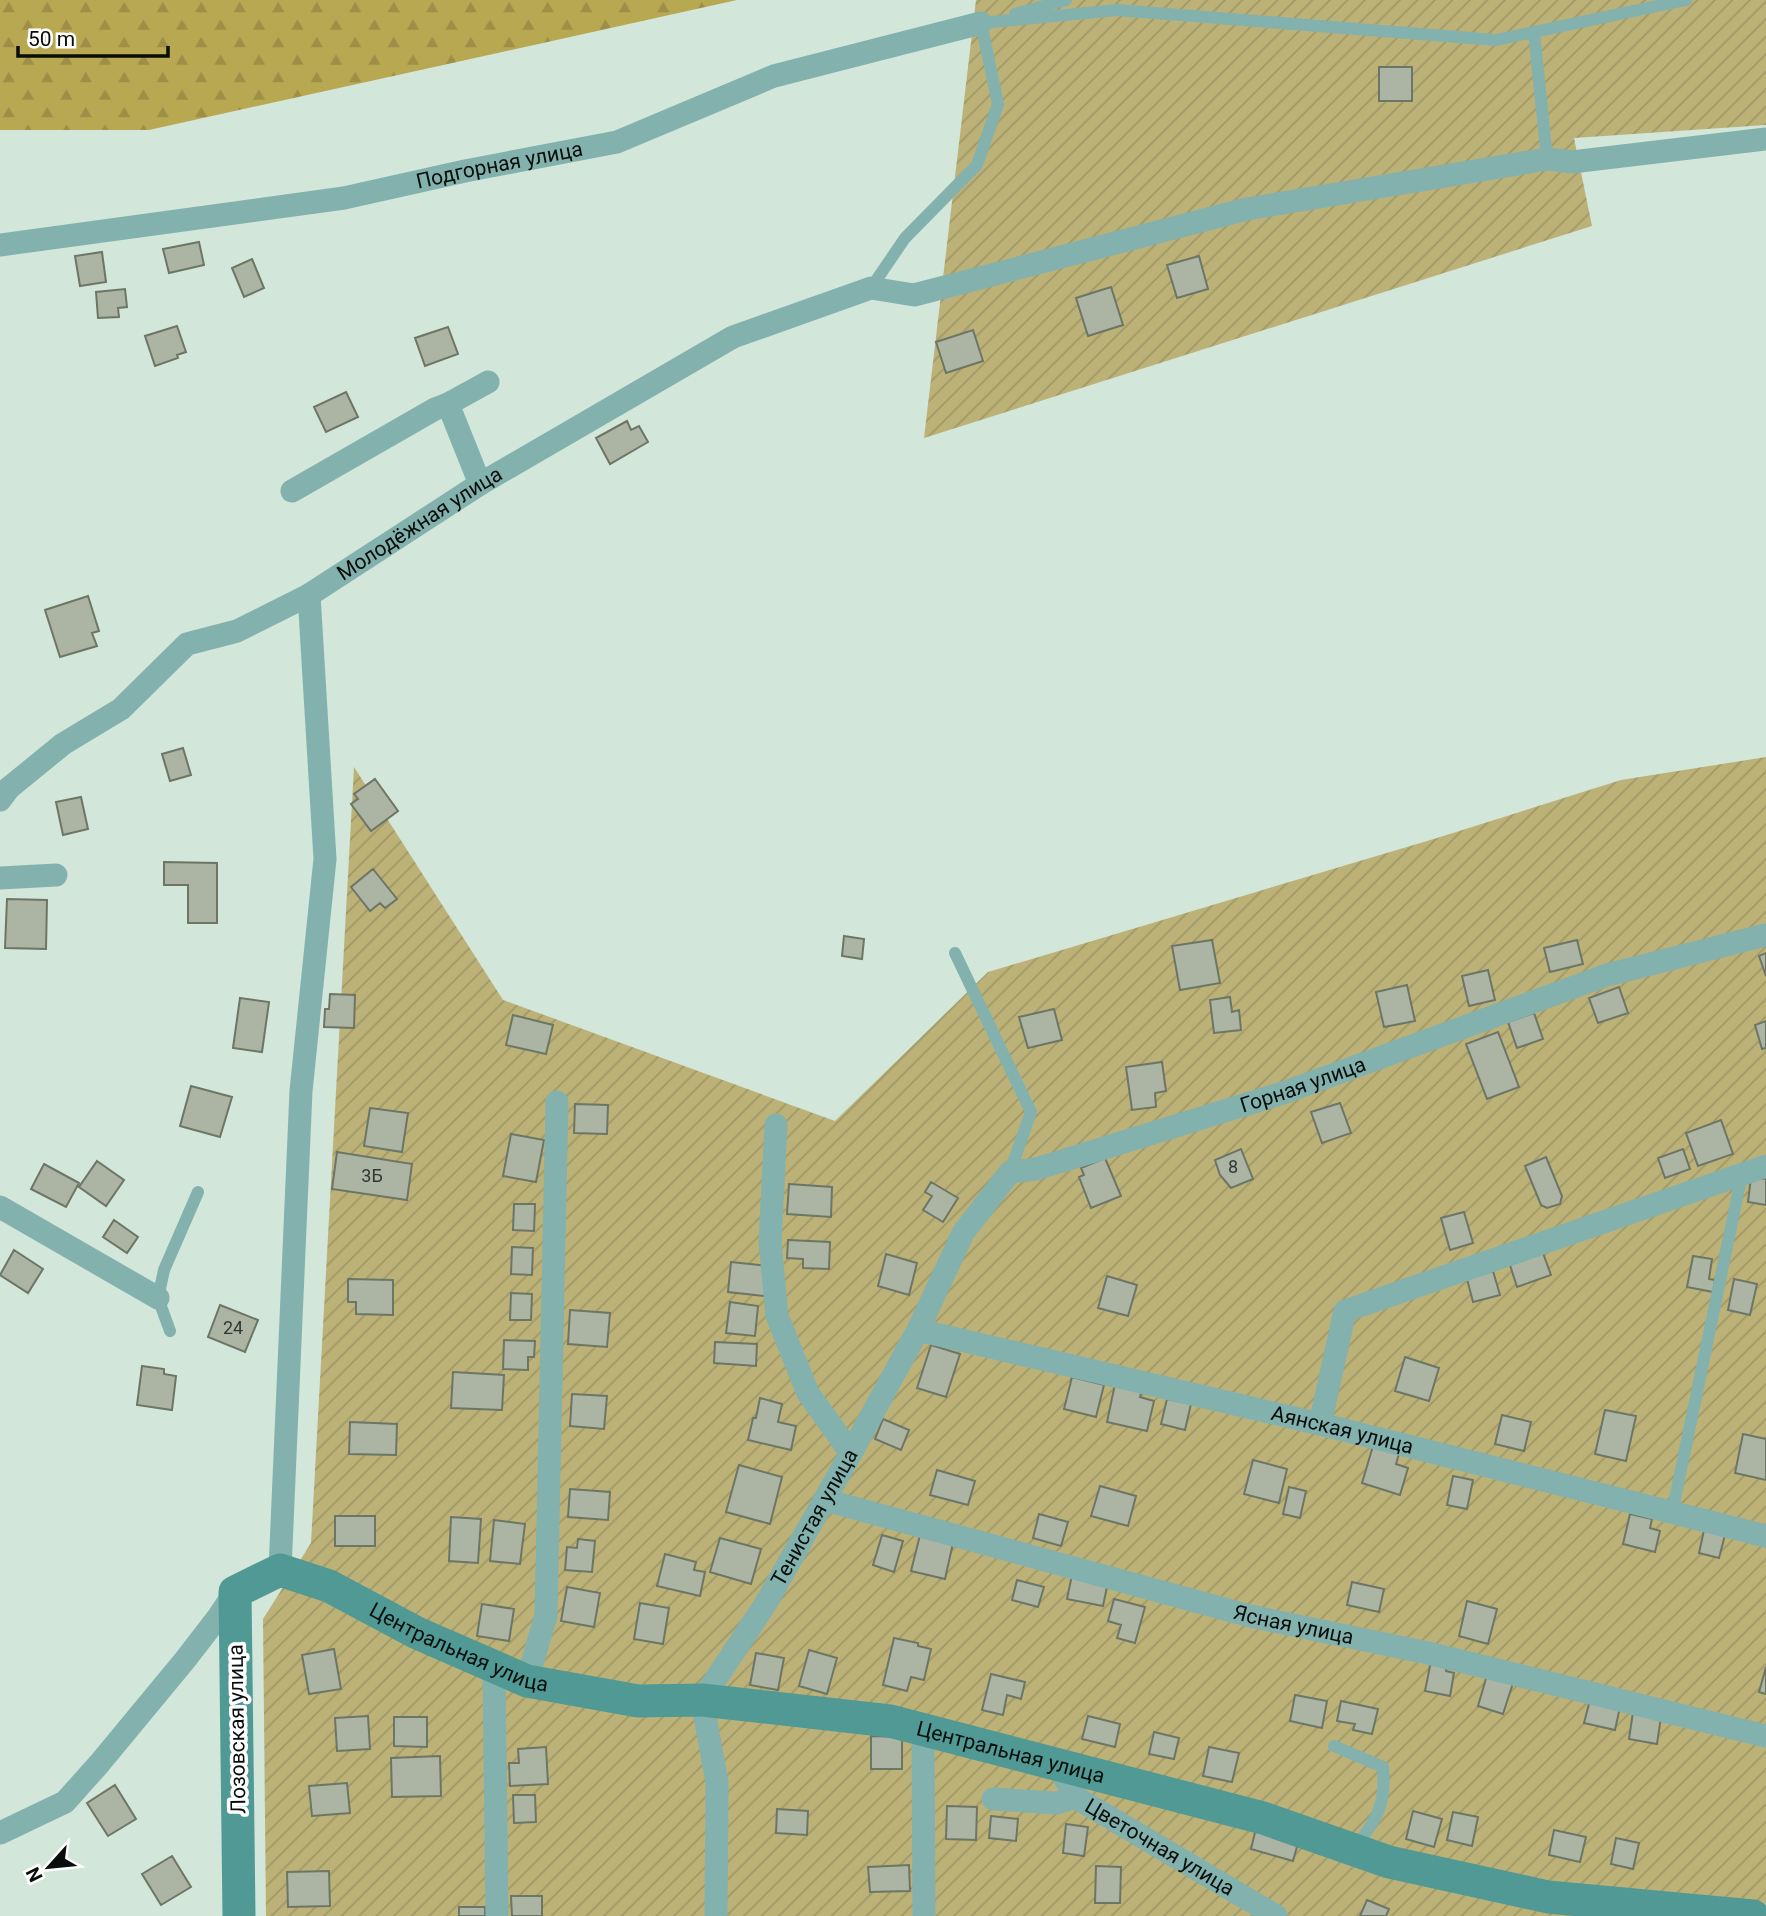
<svg xmlns="http://www.w3.org/2000/svg" width="1766" height="1916" viewBox="0 0 1766 1916" font-family="Roboto,sans-serif">
	<defs>
		<pattern id="forest-firs" width="22" height="20" patternUnits="userSpaceOnUse" patternTransform="scale(1.75)"><rect width="22" height="20" fill="#b8a852"/><path d="M5 1l3.5 6h-7zM16 11l3.5 6h-7z" fill="#9d8f46"/></pattern>
		<pattern id="garden-furrows" width="10" height="10" patternUnits="userSpaceOnUse" patternTransform="scale(1.75)"><rect width="10" height="10" fill="#bcb278"/><path d="M-1 1l2-2M0 10L10 0M9 11l2-2" fill="none" stroke="#a09866"/></pattern>
	</defs>
	<rect width="100%" height="100%" fill="#d2e6da"/>
	<path fill="url(#forest-firs)" d="M0,0H737L149,130H0Z"/>
	<path fill="url(#garden-furrows)" d="M976,0H1766V125L1574,138L1592,226L924,438Z
		M1766,757V1916H266L263,1619L311,1543L354,767L503,1000L835,1121L988,972L1437,838L1621,780Z"/>
	<path fill="#acb5a4" stroke="#6d7665" stroke-width="2" d="M1379,67H1412V101H1379Z
		M199,242L204,265L169,273L163,249Z
		M102,252L106,282L80,286L75,256Z
		M1199,256L1208,289L1177,298L1167,265Z
		M252,259L264,288L244,297L232,268Z
		M1111,287L1123,325L1088,336L1076,298Z
		M125,289L127,307L118,308L119,317L98,318L96,292Z
		M177,326L186,352L177,355L178,358L155,366L145,336Z
		M448,327L458,354L425,366L415,338Z
		M973,330L983,361L946,373L936,342Z
		M346,392L358,417L326,432L314,407Z
		M627,421L631,430L639,426L648,442L610,464L596,438Z
		M88,596L99,631L92,633L97,646L60,657L45,610Z
		M183,748L191,775L170,781L162,754Z
		M375,779L398,811L371,831L351,804L358,799L354,794Z
		M81,797L88,829L63,835L56,802Z
		M164,862L217,863V923H188V885H164Z
		M373,869L397,899L385,908L380,903L370,911L351,887Z
		M7,899L47,900L46,949L5,948Z
		M844,936L864,939L862,959L842,956Z
		M1212,940L1220,983L1180,990L1172,946Z
		M1577,940L1583,964L1550,972L1544,948Z
		M1766,953V976L1759,956Z
		M1488,970L1495,1000L1469,1006L1462,976Z
		M1407,985L1415,1021L1384,1027L1376,992Z
		M1619,987L1628,1013L1598,1023L1589,998Z
		M330,994L355,995L354,1028L324,1027L325,1009H329Z
		M1230,997L1232,1012L1239,1010L1241,1030L1214,1033L1210,1000Z
		M240,998L269,1002L262,1052L233,1048Z
		M1054,1009L1062,1040L1028,1048L1019,1017Z
		M1534,1013L1543,1039L1517,1048L1508,1022Z
		M513,1015L553,1025L546,1054L506,1045Z
		M1766,1021V1048L1762,1049L1755,1025Z
		M1498,1032L1519,1087L1487,1099L1466,1044Z
		M1162,1062L1166,1091L1155,1093L1156,1107L1132,1110L1126,1067Z
		M191,1086L232,1097L220,1137L180,1126Z
		M1340,1103L1351,1133L1322,1143L1311,1112Z
		M575,1104L608,1105L607,1134L574,1133Z
		M370,1108L408,1113L402,1152L364,1146Z
		M1721,1120L1733,1154L1698,1166L1686,1133Z
		M511,1134L544,1140L536,1182L503,1176Z
		M1241,1149L1253,1179L1231,1188L1220,1175L1215,1160Z
		M1683,1149L1690,1169L1665,1178L1658,1158Z
		M337,1152L412,1164L407,1200L332,1189Z
		M1546,1157L1562,1196L1560,1204L1547,1208L1541,1205L1525,1166Z
		M1105,1158L1121,1196L1091,1208L1079,1177L1084,1175L1081,1168Z
		M97,1161L124,1180L106,1206L79,1187Z
		M44,1164L79,1183L66,1207L31,1189Z
		M1751,1177L1766,1179V1205L1748,1202Z
		M931,1182L958,1198L943,1222L923,1210L932,1196L925,1192Z
		M789,1184L832,1187L831,1217L787,1214Z
		M514,1204H535L534,1231L513,1230Z
		M1464,1212L1473,1243L1450,1250L1441,1218Z
		M114,1220L138,1237L127,1253L103,1237Z
		M788,1240L830,1242L829,1269L803,1268V1259L787,1258Z
		M512,1247L533,1248L532,1275L511,1274Z
		M14,1250L43,1269L28,1293L0,1275Z
		M1543,1253L1551,1275L1517,1287L1510,1265Z
		M886,1254L917,1263L909,1295L878,1286Z
		M1693,1256L1712,1259L1709,1279L1715,1280L1713,1292L1687,1287Z
		M731,1262L768,1266L765,1296L728,1292Z
		M1493,1271L1500,1295L1473,1302L1467,1279Z
		M1107,1276L1137,1285L1128,1316L1098,1308Z
		M348,1279L393,1280V1315L356,1314V1302H348Z
		M1734,1279L1757,1284L1750,1315L1728,1310Z
		M511,1293L532,1294L531,1320H510Z
		M730,1302L758,1306L755,1336L726,1333Z
		M220,1305L258,1320L245,1352L208,1337Z
		M570,1310L610,1313L607,1347L568,1344Z
		M504,1340L535,1341L534,1357H528V1370L503,1369Z
		M715,1342L757,1344L756,1366L714,1363Z
		M931,1345L960,1354L946,1397L917,1388Z
		M1405,1357L1439,1368L1429,1401L1395,1391Z
		M142,1366L164,1369V1374L176,1376L172,1410L137,1405Z
		M453,1372L504,1375L502,1410L451,1408Z
		M1072,1377L1104,1385L1096,1417L1064,1409Z
		M1115,1384L1142,1390L1140,1397L1154,1401L1147,1431L1107,1422Z
		M572,1394L607,1396L604,1429L570,1426Z
		M760,1398L782,1404L778,1422L796,1426L791,1450L748,1440L753,1418H756Z
		M1167,1399L1191,1404L1185,1430L1161,1424Z
		M1605,1410L1636,1416L1626,1461L1595,1454Z
		M1502,1415L1531,1422L1524,1451L1495,1444Z
		M883,1419L909,1430L901,1450L875,1439Z
		M350,1422L397,1424L396,1455L349,1454Z
		M1743,1434L1766,1439V1480L1735,1473Z
		M1373,1446L1399,1454L1396,1464L1408,1468L1400,1495L1362,1483Z
		M1253,1460L1287,1469L1279,1503L1244,1494Z
		M739,1465L782,1477L770,1524L726,1512Z
		M937,1470L975,1481L968,1505L930,1495Z
		M1453,1476L1473,1480L1467,1509L1447,1505Z
		M1100,1486L1136,1496L1128,1526L1091,1516Z
		M1289,1487L1306,1491L1300,1518L1283,1514Z
		M570,1489L610,1492L608,1520L568,1517Z
		M1039,1514L1068,1522L1061,1546L1033,1538Z
		M1630,1514L1652,1519L1650,1528L1660,1531L1655,1552L1623,1544Z
		M335,1516H375V1546H335Z
		M451,1517L481,1519L478,1563L449,1561Z
		M494,1520L525,1524L520,1564L490,1561Z
		M1704,1530L1725,1535L1719,1558L1699,1553Z
		M882,1535L903,1541L894,1572L873,1565Z
		M920,1535L953,1543L945,1579L911,1571Z
		M720,1538L761,1549L751,1584L710,1572Z
		M578,1539L595,1541L592,1572L565,1570L567,1547L577,1548Z
		M665,1554L696,1562L694,1570L705,1572L700,1596L657,1586Z
		M1072,1575L1108,1582L1103,1606L1067,1599Z
		M1017,1580L1044,1587L1038,1607L1012,1600Z
		M1352,1582L1384,1589L1379,1612L1347,1605Z
		M567,1587L600,1593L594,1627L561,1621Z
		M1114,1599L1145,1607L1135,1643L1117,1638L1121,1625L1108,1621Z
		M1467,1601L1497,1609L1488,1644L1459,1636Z
		M640,1603L669,1608L663,1644L634,1639Z
		M482,1604L514,1609L509,1641L477,1636Z
		M894,1638L918,1643V1646L931,1649L924,1680L911,1677L907,1691L883,1685Z
		M334,1649L341,1689L309,1694L302,1655Z
		M809,1650L837,1658L827,1694L799,1686Z
		M756,1653L784,1658L778,1690L750,1685Z
		M1431,1661L1447,1664L1446,1671L1454,1673L1450,1696L1425,1691Z
		M1766,1667V1694L1759,1692Z
		M991,1674L1025,1682L1021,1699L1007,1695L1003,1715L982,1710Z
		M1487,1675L1513,1683L1503,1714L1478,1706Z
		M1295,1695L1327,1701L1322,1728L1290,1721Z
		M1590,1700L1620,1707L1615,1730L1584,1723Z
		M1341,1701L1378,1709L1372,1734L1353,1730L1355,1724L1337,1721Z
		M1633,1712L1661,1717L1657,1744L1629,1739Z
		M368,1716L370,1749L337,1751L335,1718Z
		M1088,1716L1120,1724L1115,1747L1082,1739Z
		M394,1717H427V1747L394,1746Z
		M1154,1732L1179,1738L1174,1759L1149,1754Z
		M871,1736L902,1737V1769H871Z
		M546,1747L548,1784L510,1786L509,1763H519L518,1749Z
		M1209,1747L1239,1753L1232,1782L1203,1776Z
		M440,1756L441,1796L392,1797L391,1758Z
		M347,1783L350,1813L312,1816L309,1786Z
		M115,1785L136,1819L108,1836L87,1803Z
		M513,1795H535L536,1822L514,1823Z
		M947,1806L977,1807L976,1840L946,1839Z
		M777,1809L808,1811L807,1835L776,1833Z
		M1413,1811L1442,1819L1434,1847L1406,1839Z
		M1453,1812L1478,1817L1472,1846L1447,1840Z
		M991,1816L1018,1819L1016,1841L989,1838Z
		M1066,1824L1088,1827L1084,1856L1063,1853Z
		M1257,1824L1300,1836L1293,1861L1251,1849Z
		M1554,1830L1586,1837L1580,1862L1549,1855Z
		M1616,1838L1639,1843L1633,1869L1611,1864Z
		M172,1856L191,1887L161,1905L142,1874Z
		M909,1865L910,1891L870,1892L868,1867Z
		M1096,1866L1121,1867L1120,1903H1095Z
		M329,1871L330,1906L288,1907L287,1872Z
		M511,1896H542V1916H512Z
		M1367,1900L1389,1909L1386,1916H1360Z
		M459,1907H485V1916H459Z"/>
	<g fill="none" stroke-linecap="round" stroke-linejoin="round">
		<path stroke="#83b1ae" stroke-width="12" d="M1015,14L1066,0
			M981,23L1117,10L1496,40L1686,0
			M1534,32L1547,159
			M871,288L905,238L977,165L998,104L981,23
			M955,953L1031,1112L1010,1172
			M170,1331L158,1298L164,1270L198,1192
			M1672,1513L1742,1174
			M1334,1746L1383,1767C1386,1804 1378,1817 1356,1847"/>
		<g stroke="#83b1ae" stroke-width="23">
			<path id="s1" d="M0,245L344,198L465,171L617,142L774,76L981,23"/>
			<path d="M480,484L448,404L488,382"/>
			<path d="M292,491L435,409L448,404"/>
			<path id="s2" d="M0,800L9,788L63,744L121,709L187,644L237,631L309,595L480,484L733,337L871,288L914,295L1247,209L1547,159L1572,162L1766,139"/>
			<path d="M0,878L56,875"/>
			<path d="M776,1125L770,1242L777,1316L808,1393L851,1453"/>
			<path d="M0,1207L158,1298"/>
			<path id="s3" d="M918,1330L1320,1424L1766,1536"/>
			<path d="M1320,1424L1345,1311L1766,1166"/>
			<path id="s4" d="M825,1500L1250,1616L1428,1653L1766,1736"/>
			<path d="M280,1570L301,1091L325,859L309,595"/>
			<path d="M494,1666L497,1916"/>
			<path d="M527,1681L546,1615L557,1102"/>
			<path d="M923,1729L924,1916"/>
			<path id="s5" d="M1057,1764L1075,1797L1276,1916"/>
			<path d="M993,1799L1058,1803L1075,1797"/>
			<path d="M0,1833L65,1802L99,1764L185,1660L219,1616L235,1592"/>
			<path id="s6" d="M716,1916L717,1782L702,1700L766,1603L851,1453L918,1330L963,1233L1010,1172L1036,1169L1283,1093L1607,975L1766,935"/>
		</g>
		<path stroke="#509995" stroke-width="33" id="s7" d="M239,1916L235,1592L280,1570L329,1586L417,1633L527,1681L638,1701L702,1700L890,1721L1263,1818L1389,1862L1548,1897L1753,1916"/>
	</g>
	<g text-anchor="middle" stroke-width="7" stroke-linejoin="round" paint-order="stroke">
		<g font-size="18" fill="#313831">
			<text x="1233" y="1173">8</text>
			<text x="372" y="1182">3Б</text>
			<text x="233" y="1334">24</text>
		</g>
		<g font-size="21" fill="#080e0b" stroke="#fff">
			<text dy="7" stroke="none"><textPath href="#s1" startOffset="506">Подгорная улица</textPath></text>
			<text dy="7" stroke="none"><textPath href="#s2" startOffset="509">Молодёжная улица</textPath></text>
			<text dy="7" stroke="none"><textPath href="#s6" startOffset="1136">Горная улица</textPath></text>
			<text dy="7" stroke="none"><textPath href="#s3" startOffset="436">Аянская улица</textPath></text>
			<text dy="7" stroke="none"><textPath href="#s6" startOffset="432">Тенистая улица</textPath></text>
			<text dy="7" stroke="none"><textPath href="#s4" startOffset="485">Ясная улица</textPath></text>
			<text dy="7" stroke="none"><textPath href="#s7" startOffset="570">Центральная улица</textPath></text>
			<text transform="translate(237 1729) rotate(-91)" y="7">Лозовская улица</text>
			<text dy="7" stroke="none"><textPath href="#s7" startOffset="1136">Центральная улица</textPath></text>
			<text dy="7" stroke="none"><textPath href="#s5" startOffset="136">Цветочная улица</textPath></text>
		</g>
	</g>
	<g transform="translate(49 1867) rotate(243)" stroke="#ffffff" stroke-width="5" paint-order="stroke">
	<path d="M0-5L12 26L0 18L-12 26Z" fill="#080e0b"/>
	<text y="-10" font-size="19" font-weight="bold" text-anchor="middle" fill="#080e0b">N</text>
	</g>
	<path d="M18 46v10h150v-10" fill="none" stroke="#080e0b" stroke-width="3.5"/>
	<text x="28" y="46" font-size="21" fill="#080e0b" stroke="#ffffff" stroke-width="5" paint-order="stroke">50 m</text>
</svg>
